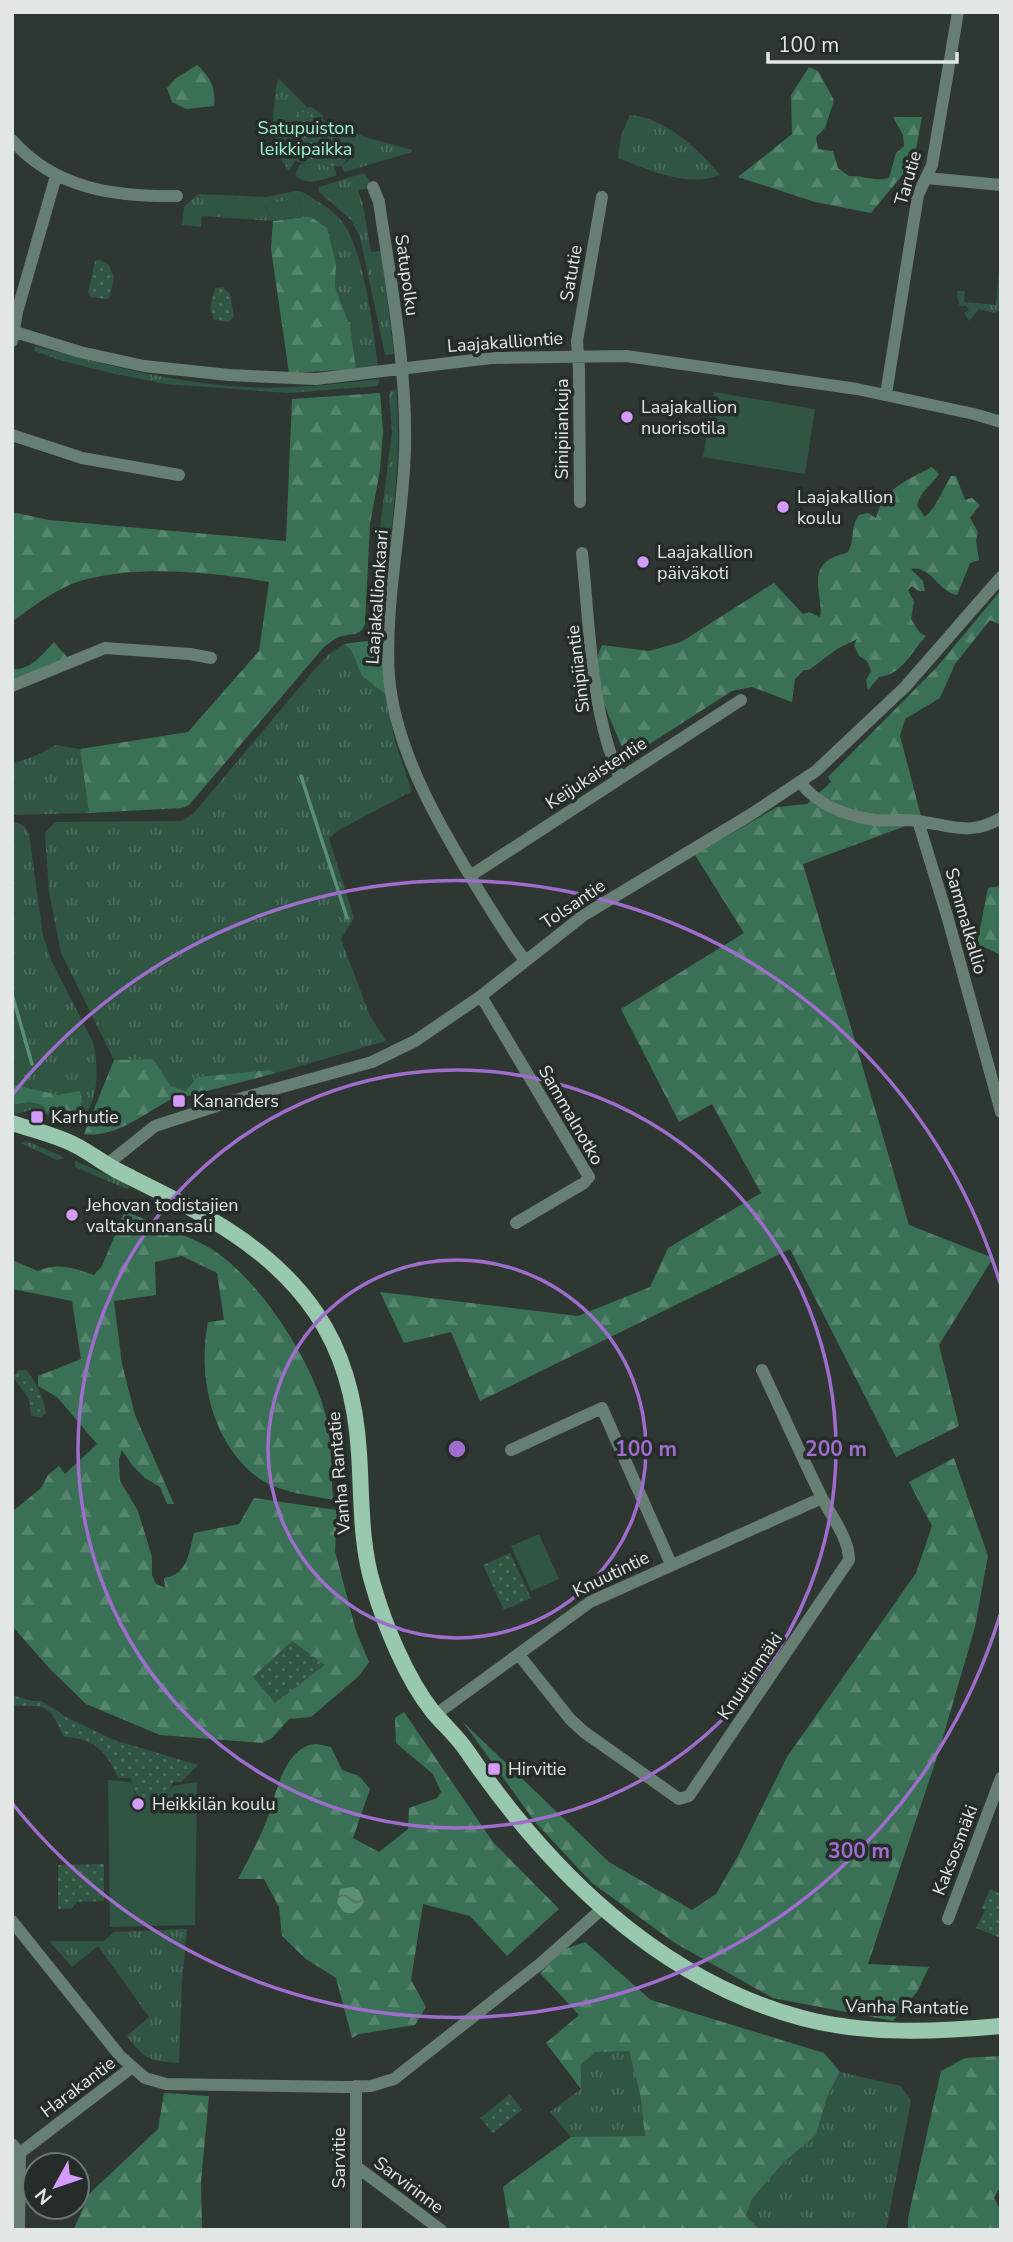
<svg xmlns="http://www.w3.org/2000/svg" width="1013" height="2242" viewBox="0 0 1013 2242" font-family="'Nunito Sans',sans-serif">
	<defs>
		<pattern id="grass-tufts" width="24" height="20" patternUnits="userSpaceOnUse" patternTransform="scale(1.75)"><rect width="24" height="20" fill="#305543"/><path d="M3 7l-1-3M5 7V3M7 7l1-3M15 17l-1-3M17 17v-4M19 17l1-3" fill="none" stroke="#4e6d5e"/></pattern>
		<pattern id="forest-firs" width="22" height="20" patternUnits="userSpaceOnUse" patternTransform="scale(1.75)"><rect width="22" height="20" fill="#3a7156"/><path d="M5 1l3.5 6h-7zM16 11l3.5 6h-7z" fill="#56856e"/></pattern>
		<pattern id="park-dots" width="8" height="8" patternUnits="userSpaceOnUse" patternTransform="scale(1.75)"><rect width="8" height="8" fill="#305543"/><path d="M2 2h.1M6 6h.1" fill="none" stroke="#4e6d5e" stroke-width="1.8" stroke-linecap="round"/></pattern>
		<pattern id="water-waves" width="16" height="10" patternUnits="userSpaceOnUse" patternTransform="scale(1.75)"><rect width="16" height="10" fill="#5a9176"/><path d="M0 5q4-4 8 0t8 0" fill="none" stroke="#527664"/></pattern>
	</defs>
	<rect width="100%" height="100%" fill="#2f3733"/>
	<path fill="url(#grass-tufts)" d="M279,79L308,108L310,106L324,116L323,118L318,116L288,157L295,161L289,171C267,146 273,112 277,82Z
		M630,115C664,117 700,150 720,175C687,188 649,170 618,158L621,136Z
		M330,120L365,137L412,150V152L344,172L342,166L349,160L335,129H328L326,125Z
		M318,161L327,167H334L337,175C321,180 308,187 295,175L300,164Z
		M364,173L368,178L371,188L358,190L363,205L371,252L381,251L394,354L385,355L360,237L351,220L318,191L319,187Z
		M296,191C304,191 309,196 315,200C328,207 339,216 347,229C365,262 373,328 378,366L356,369L350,326L335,287L336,264L311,217H303L299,198L265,206L273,221L202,216L201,227L182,225L184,207L198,194L265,197Z
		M999,271L1001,310L994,313L979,309L969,321L964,313L969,310L966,306H960L957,296L958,291H965L964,302L996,305Z
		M35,346C117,368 207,392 293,387C322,386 350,382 379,379V382L377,386L289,393L166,384L111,373L63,361L34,351Z
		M396,389C404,471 386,551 382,632H374V574L392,432L389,396L390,391Z
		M344,644L351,650L362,676L385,694L395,742L412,791L339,830L329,838L354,918L341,939L370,1016L386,1041L276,1073L270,1070L197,1077L186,1091L171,1086L153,1059L114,1060L61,953L49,892L45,833L55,822L182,821L193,814L314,670L329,654Z
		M56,745L80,749L89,813L12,815V764L35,756Z
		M12,822C22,823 25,826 29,834L43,936L52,962L93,1042C99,1068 100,1103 78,1123L82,1101L12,1084Z
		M30,1102L42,1105L50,1116L34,1109L12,1115V1105Z
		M27,1141L61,1156L64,1158L57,1160L21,1143Z
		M75,1161L127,1183L130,1188L127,1189L75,1167Z
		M187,1929L182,1982L179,2063C150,2061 145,2060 127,2036L149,2017L98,1946L72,1967L49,1941H104L114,1932Z
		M595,2051H629L640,2094L645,2137H571L550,2112L581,2089V2065Z
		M840,2072L901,2086L911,2101L886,2230H760L746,2216L752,2199L783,2163L816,2135L828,2094Z"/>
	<path fill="url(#forest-firs)" d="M197,65C211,77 216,89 214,106L186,109L172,102L167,88L175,79Z
		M809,67L818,71L834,100L825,128L816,137L818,149L833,151L838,168L849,176C863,175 874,182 889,178L896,153L904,146L903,135L893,117H922L914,161L871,213L815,202L738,177L792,134L791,95Z
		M303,217H311L327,228L336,264L335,287L350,326L356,369L289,373L271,249L273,221Z
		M380,393L383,431L380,470L370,524L365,624C360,637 351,633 339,637C334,639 328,644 324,647L189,805L182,808L89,813L80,749L188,732L259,651L269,582C213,572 143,565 87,579C59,586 35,605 12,622V512L49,520L286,541L292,399Z
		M932,467L939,474C931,486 920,491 917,506L925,517L934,507L951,476H956L965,500L972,498L980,505L970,518L978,532L976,541L979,560L970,563L957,595C938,592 931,565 911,569L923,581L925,591H918L912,586L908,590L914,602L911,619L920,633L926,636C912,651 902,675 879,677L868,690L866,680L871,671L867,661L859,656L854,645L857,639L837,649L809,670H804L795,679L792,702L752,687L732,691L637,752L621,745C610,716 586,676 602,645L649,651L681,642L774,583L803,614L809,612L820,617C824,600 809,575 827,561C832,556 842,555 848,552C856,537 849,530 859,515L868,513L876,518C883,489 907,480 932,467Z
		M1001,590V625L990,620L955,664L940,698L905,719L900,736L922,820L803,864L909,1225L993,1258L939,1345L959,1426L896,1457L790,1249L480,1401L451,1332L404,1343L380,1292L578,1316L650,1287L668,1248L761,1193L712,1104L679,1122L621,1009L744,933L695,855L777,807L807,804L831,782L828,777L936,668Z
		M374,640L382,644L385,694L362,676L351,650L344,644Z
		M54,642L68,658L12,683V669C30,671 43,654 54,642Z
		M1001,886V955L977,944L988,888Z
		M153,1059L171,1086L186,1091L197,1077L270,1070L276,1073L184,1097L182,1094C151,1107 119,1139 84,1134L114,1060Z
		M12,1084L58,1095L80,1091L82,1101L78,1123L74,1125L50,1116L42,1105L30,1102L12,1105Z
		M125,1211C151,1223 191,1236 213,1250C261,1281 314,1364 327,1420C332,1445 331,1474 333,1500C310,1495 281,1493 260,1479C212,1445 197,1377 208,1322L224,1320L217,1273L182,1256L155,1262L156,1295L114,1301L122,1364L135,1415L174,1504H167L160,1487L145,1478L132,1465L122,1450L119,1459L120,1481L138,1511L152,1557V1575L156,1584L165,1588L164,1578C188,1575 189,1552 194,1533L239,1524L254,1498L337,1510L335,1551L356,1631L369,1662L359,1676L311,1717L289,1719L272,1738L262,1743L160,1735L86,1704L51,1670L12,1626V1512L41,1488L48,1475L59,1466L65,1474L97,1444L57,1397L38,1386V1376L81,1359L72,1301L12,1289V1260L38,1271C59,1262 73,1268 94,1275L102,1266Z
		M954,1458L988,1556L975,1627L938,1754L868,1964L929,1967L917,1992L893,2021L773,1998L675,1943L592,1883L535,1822L463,1722L609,1862L692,1910L716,1894L739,1854L787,1757L916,1573L932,1526L909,1482Z
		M404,1712L493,1842L559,1909L507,1956L470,1916L423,1904L411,1980L426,2007L415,2025L359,2034L352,2038L336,1978L306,1959L282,1936L279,1907L264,1879H238C249,1858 261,1837 269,1814C276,1793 285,1747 315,1744C320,1744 326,1746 331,1747L342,1770L359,1776L370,1789L353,1838L379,1852L408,1829L409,1808L437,1798L441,1792L433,1774L396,1743L395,1718Z
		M585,1942L651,2000L824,2053L840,2072L828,2094L816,2135L783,2163L752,2199L746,2216L760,2230H510L503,2187L571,2137L645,2136L640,2094L629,2051L595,2052L581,2065V2089L546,2043L579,2015L540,1973L565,1949Z
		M1001,2056V2185L994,2198L1001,2211V2230H908V2218L941,2071L965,2058Z
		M164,2093L209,2096L201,2182L202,2230H63L74,2229L89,2194L158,2129Z"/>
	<path fill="url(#park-dots)" d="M302,112L318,116L327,122L326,125L328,129C344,129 350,135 354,150L342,166L327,167L318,161C295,165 291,162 279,143C281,127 288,121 302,112Z
		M99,259L109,265L114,277L110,297L107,299L91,297L88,293L95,261Z
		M223,287L230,294L234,316L229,322L214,320L210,308L215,288Z
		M19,1370H26C35,1380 44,1398 46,1413L41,1417L31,1416L29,1399L13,1377Z
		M510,1553L531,1598L504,1610L483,1565Z
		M292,1641L325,1665L275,1703L253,1677Z
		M12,1695L32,1701H41L68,1718L114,1740L198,1765L181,1782H173C165,1811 134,1808 131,1778H118C106,1751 94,1738 64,1737C49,1704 47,1705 12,1706Z
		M104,1864V1901L77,1902L71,1909H58V1865Z
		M990,1889L1001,1894V1938L976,1928L985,1910L982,1909Z
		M510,2094L522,2110L493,2133L480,2118Z"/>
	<path fill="#305543" d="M227,197L263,201L261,219L225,216Z
		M299,197L303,217L273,221L265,205Z
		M714,392L815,409L805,474L703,457Z
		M539,1534L559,1579L531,1591L511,1546Z
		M108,1780L131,1782L136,1795L149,1802L163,1800L173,1786L197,1782L195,1925L110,1927Z"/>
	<path fill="url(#water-waves)" d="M352,1887L359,1890L364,1901L361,1907L353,1913H344L337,1903L340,1889Z"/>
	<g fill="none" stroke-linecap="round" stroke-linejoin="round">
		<path stroke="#5a9176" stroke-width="3.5" d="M301,776L347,918
			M12,994L32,1064"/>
		<path stroke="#677e72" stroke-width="12" d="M12,140C55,189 115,197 177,196
			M927,178L1001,185
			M373,187L379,202C391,284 407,367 405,449C403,524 384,603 389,676C395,752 442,830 481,894C495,916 508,939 525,960
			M12,331L80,352L144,366L229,375L316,379L491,358L626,356L857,389L974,414L1001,422
			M12,341L17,312L56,176
			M886,394L918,195L932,165L958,12
			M12,435L82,458L179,475
			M580,502L579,369L577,341L602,197
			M582,553C590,627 590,711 620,778
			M12,686L105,648L190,654L211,658
			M800,782C817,805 847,816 875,820C889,821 904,819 918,821C950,825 969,837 1001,818
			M918,821L948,919L1001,1112
			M470,876L741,700
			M481,996L589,1177L584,1183L516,1223
			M106,1165L155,1126L232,1101L372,1062L415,1041L481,996L584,915L750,815L816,771L905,687L1001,577
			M511,1450L602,1408L671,1564
			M519,1655L570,1719L584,1732L679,1799L689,1796L849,1560C849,1538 831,1516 821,1496C801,1455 782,1412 762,1370
			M435,1715L590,1602L822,1498
			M948,1919L1001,1778
			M12,1921L120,2056L145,2078L166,2084L344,2087L371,2086L394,2079L540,1964L603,1908
			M356,2086V2230
			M12,2144L20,2153L19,2230
			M12,2159L131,2068
			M357,2167L441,2230"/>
		<path stroke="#98c8ae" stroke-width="16" d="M12,1123C33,1130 56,1135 75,1145C91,1153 104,1164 120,1172C192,1208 269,1243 316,1313C344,1354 356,1403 359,1453C362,1497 360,1542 373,1585C385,1626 406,1678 433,1712C444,1725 457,1736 467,1751C548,1870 659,1980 802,2018C865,2035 936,2032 1001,2026"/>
	</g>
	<g fill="none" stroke="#9f6dcc" stroke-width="3.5">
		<circle cx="457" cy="1449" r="189"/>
		<circle cx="457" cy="1449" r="379"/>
		<path d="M1000 1615A568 568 0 0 1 12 1803M12 1095A568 568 0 0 1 1000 1283"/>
	</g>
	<g fill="#d59bfa" stroke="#252c29" stroke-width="2.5">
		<circle cx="627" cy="417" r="7"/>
		<circle cx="783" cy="507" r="7"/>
		<circle cx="643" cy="562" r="7"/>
		<rect x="172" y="1094" width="14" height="14" rx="3.5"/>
		<rect x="30" y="1110" width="14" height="14" rx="3.5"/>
		<circle cx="72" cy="1215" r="7"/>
		<rect x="487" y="1762" width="14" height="14" rx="3.5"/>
		<circle cx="138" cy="1804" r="7"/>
	</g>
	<g text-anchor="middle" stroke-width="7" stroke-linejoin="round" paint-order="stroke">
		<g font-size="18" fill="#9df3c8" stroke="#252c29">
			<text x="306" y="134">Satupuiston<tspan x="306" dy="21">leikkipaikka</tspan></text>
		</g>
		<g font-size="18" fill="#e2e6e4" stroke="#252c29">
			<text transform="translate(908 178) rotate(-74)" y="6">Tarutie</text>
			<text transform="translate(571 273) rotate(-80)" y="6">Satutie</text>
			<text transform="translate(407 275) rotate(82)" y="6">Satupolku</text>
			<text transform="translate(505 342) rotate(-4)" y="6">Laajakalliontie</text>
			<text transform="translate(562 429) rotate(-90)" y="6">Sinipiiankuja</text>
			<text transform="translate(377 597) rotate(-86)" y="6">Laajakallionkaari</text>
			<text transform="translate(578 669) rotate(-97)" y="6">Sinipiiantie</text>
			<text transform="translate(596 773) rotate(-33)" y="6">Keijukaistentie</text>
			<text transform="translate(573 904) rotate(-34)" y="6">Tolsantie</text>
			<text transform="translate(966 921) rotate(74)" y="6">Sammalkallio</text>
			<text transform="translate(571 1115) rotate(60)" y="6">Sammalnotko</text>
			<text transform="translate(339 1473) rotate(-95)" y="6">Vanha Rantatie</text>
			<text transform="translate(611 1574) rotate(-26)" y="6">Knuutintie</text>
			<text transform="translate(750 1676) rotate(-56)" y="6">Knuutinmäki</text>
			<text transform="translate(955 1850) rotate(-69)" y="6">Kaksosmäki</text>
			<text transform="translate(907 2007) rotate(1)" y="6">Vanha Rantatie</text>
			<text transform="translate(78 2087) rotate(-37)" y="6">Harakantie</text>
			<text transform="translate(339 2158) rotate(-90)" y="6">Sarvitie</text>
			<text transform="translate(409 2185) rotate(37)" y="6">Sarvirinne</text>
		</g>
		<g font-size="18" fill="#e2e6e4" stroke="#252c29" text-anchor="start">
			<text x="641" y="413">Laajakallion<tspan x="641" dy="21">nuorisotila</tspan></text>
			<text x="797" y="503">Laajakallion<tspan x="797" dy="21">koulu</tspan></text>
			<text x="657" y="558">Laajakallion<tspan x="657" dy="21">päiväkoti</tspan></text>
			<text x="193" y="1107">Kananders</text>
			<text x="51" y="1123">Karhutie</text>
			<text x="86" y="1211">Jehovan todistajien<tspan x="86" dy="21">valtakunnansali</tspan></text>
			<text x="508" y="1775">Hirvitie</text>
			<text x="152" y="1810">Heikkilän koulu</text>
		</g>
	</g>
	<circle cx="457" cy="1449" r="10" fill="#9f6dcc" stroke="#252c29" stroke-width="3.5"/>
	<g font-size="21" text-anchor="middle" font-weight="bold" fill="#9f6dcc" stroke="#252c29" stroke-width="7" stroke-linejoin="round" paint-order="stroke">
		<text x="646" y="1456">100 m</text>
		<text x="836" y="1456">200 m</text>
		<text x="859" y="1858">300 m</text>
	</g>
	<rect width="1013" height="2242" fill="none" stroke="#e2e6e4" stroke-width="28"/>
	<g transform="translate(56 2186) rotate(230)"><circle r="33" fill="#252c29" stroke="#717674" stroke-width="2"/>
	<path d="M0-5L12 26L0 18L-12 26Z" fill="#d59bfa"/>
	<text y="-10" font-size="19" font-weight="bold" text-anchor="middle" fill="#e2e6e4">N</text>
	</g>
	<path d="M768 52v10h189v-10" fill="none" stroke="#e2e6e4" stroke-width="3.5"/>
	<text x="778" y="52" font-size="21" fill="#e2e6e4" stroke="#252c29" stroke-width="5" paint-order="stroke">100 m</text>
</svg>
